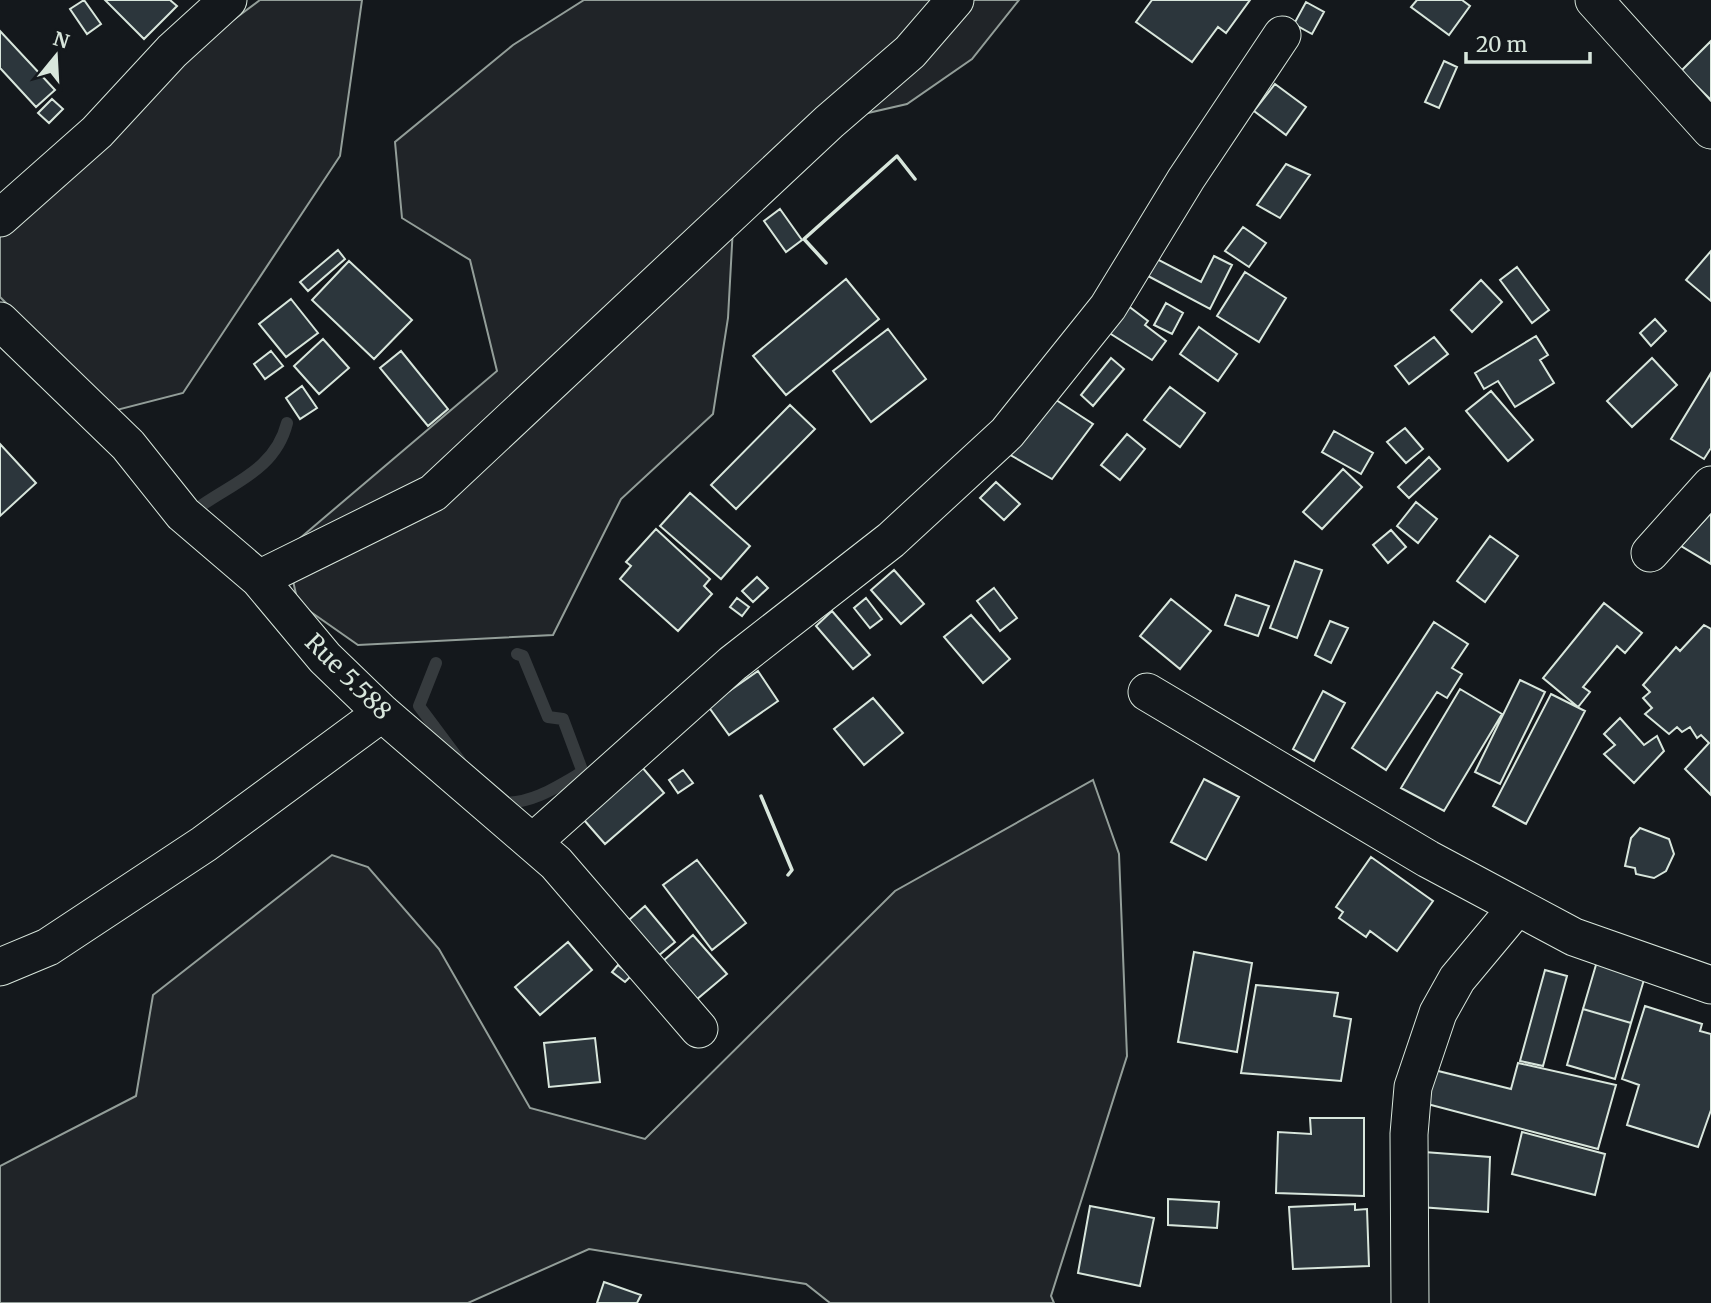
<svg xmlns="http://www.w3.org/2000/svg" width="1711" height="1303" viewBox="0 0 1711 1303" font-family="Merriweather,serif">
	<rect width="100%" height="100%" fill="#14181c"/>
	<path fill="#202428" stroke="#939e99" stroke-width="2" d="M260,0H362L340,156L183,393L113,411L0,297V230L104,116Z
		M584,0H1019L972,59L907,104L829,122L733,227L728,318L713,414L621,499L553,635L358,645L298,603L286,550L497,371L470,260L402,218L395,142L513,45Z
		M1093,780L1119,854L1127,1056L1051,1296L1054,1303H830L806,1284L589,1249L468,1303H0V1166L136,1096L153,995L332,855L368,867L439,949L530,1108L645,1139L895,891Z"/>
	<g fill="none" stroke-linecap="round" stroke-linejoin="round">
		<path stroke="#363b3e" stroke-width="12" d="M195,510C231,483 275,471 287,423
			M436,663L419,706L460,761
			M500,803C530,804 554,789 579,774L582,770L563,719L548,717L523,656L517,654"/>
	</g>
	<path fill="#2c363c" stroke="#d8e6dc" stroke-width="2" d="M84,0L101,24L87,34L70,9Z
		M105,0H170L177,6L144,39Z
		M1152,0H1250L1226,33L1218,27L1192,62L1136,22Z
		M1417,0H1462L1470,6L1449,35L1411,7Z
		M1306,2L1324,12L1312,34L1294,24Z
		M0,31L55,90L36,107L0,68Z
		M1711,41V100L1681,71Z
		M1444,61L1457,67L1439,108L1425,102Z
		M1275,84L1306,107L1286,135L1254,111Z
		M52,99L63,109L49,123L38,113Z
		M1286,164L1310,175L1280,218L1257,205Z
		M780,209L802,240L786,252L764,221Z
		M1243,227L1266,243L1249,267L1225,251Z
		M338,250L345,259L308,291L300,282Z
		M1711,251V301L1686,280Z
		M1214,256L1232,265L1210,309L1148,276L1157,259L1201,282Z
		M349,261L412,320L374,359L312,300Z
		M1517,267L1549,310L1532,323L1500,280Z
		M1245,272L1286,298L1259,342L1217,316Z
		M846,279L879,319L786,395L753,356Z
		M1481,280L1502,302L1472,332L1451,310Z
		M291,299L318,333L286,357L259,324Z
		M1123,302L1148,321L1145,325L1166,341L1152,360L1103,329Z
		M1166,303L1183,313L1172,334L1154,325Z
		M1655,319L1666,331L1651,346L1640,333Z
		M1199,327L1237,354L1218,381L1180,354Z
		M888,329L926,379L871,422L833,371Z
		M1536,336L1548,355L1540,360L1554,383L1515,407L1498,381L1484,389L1475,373Z
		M1434,337L1448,354L1409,384L1395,366Z
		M323,339L349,368L319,394L294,366Z
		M271,351L283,366L265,379L254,364Z
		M401,351L448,409L428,426L380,368Z
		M1111,358L1124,369L1093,406L1081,395Z
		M1652,358L1677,385L1632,427L1607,401Z
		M1711,373V448L1704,459L1671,439Z
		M302,386L317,408L300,419L286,398Z
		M1170,387L1205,413L1180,447L1144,420Z
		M1491,391L1533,440L1508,461L1466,411Z
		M1050,396L1093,424L1052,479L1005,452Z
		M790,405L815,429L736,509L711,485Z
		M1405,428L1423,449L1406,463L1387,442Z
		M1334,431L1373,453L1361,474L1322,452Z
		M1127,434L1145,449L1120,480L1101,465Z
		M0,444L36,483L0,516Z
		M1429,457L1440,469L1409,498L1398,487Z
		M1343,469L1362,487L1322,529L1303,512Z
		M996,482L1020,504L1004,520L980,498Z
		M690,493L750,546L721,579L660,526Z
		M1416,502L1437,519L1418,543L1397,526Z
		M1711,513V564L1681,546Z
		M656,529L710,579L704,586L712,594L678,631L620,579L631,566L626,562Z
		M1391,530L1406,547L1388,563L1373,545Z
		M1490,536L1518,556L1485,602L1457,581Z
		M1295,561L1322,570L1297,638L1270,628Z
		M894,570L924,604L901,624L871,590Z
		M757,577L768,588L753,602L742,591Z
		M994,588L1017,618L1000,631L977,601Z
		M1236,595L1269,606L1258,636L1225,625Z
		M737,598L749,607L742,616L730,607Z
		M866,598L882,619L870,628L854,608Z
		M1171,599L1211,631L1180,669L1140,636Z
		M1604,603L1642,633L1625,653L1617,646L1583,687L1590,692L1578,707L1543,678Z
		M832,611L870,655L853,669L816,626Z
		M971,615L1010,659L983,683L944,637Z
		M1330,621L1348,628L1331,663L1315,655Z
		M1434,622L1468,644L1452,668L1462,674L1447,698L1437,692L1386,770L1352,748Z
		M1704,625L1711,629V795L1685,769L1709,743L1701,735L1697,738L1690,727L1682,732L1677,727L1669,734L1645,714L1652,708L1643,698L1650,692L1643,685L1676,647L1680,651Z
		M758,671L778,701L729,735L708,706Z
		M1520,680L1545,692L1500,784L1475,772Z
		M1460,689L1502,714L1444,811L1401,788Z
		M1323,691L1345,703L1314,761L1293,749Z
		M1551,694L1585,711L1526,824L1493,806Z
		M873,698L903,733L864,765L834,729Z
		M1620,718L1644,745L1657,736L1664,751L1634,783L1604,754L1615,745L1604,734Z
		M636,760L664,793L605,844L577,812Z
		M683,770L693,783L678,793L669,780Z
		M1204,779L1239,797L1206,860L1171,842Z
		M1640,828L1669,839L1674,854L1666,871L1654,878L1636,874L1635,868L1625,866L1631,838Z
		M1371,857L1433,901L1397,951L1370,931L1366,937L1339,918L1343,912L1336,907Z
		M697,860L746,923L712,950L663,885Z
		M645,906L675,942L652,961L622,926Z
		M693,935L727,974L690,1005L656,967Z
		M568,942L592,970L540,1015L515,987Z
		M1194,952L1252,963L1237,1052L1178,1042Z
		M1598,958L1646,973L1631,1023L1583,1009Z
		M618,965L631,976L625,982L612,972Z
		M1545,970L1567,976L1543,1066L1520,1061Z
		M1256,985L1338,993L1334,1016L1351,1019L1341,1081L1241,1073Z
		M1645,1006L1702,1024L1700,1031L1711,1034V1110L1698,1147L1627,1125L1639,1085L1622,1079Z
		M1583,1009L1631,1023L1615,1079L1567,1065Z
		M595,1038L600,1082L549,1087L544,1043Z
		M1518,1063L1616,1085L1598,1149L1416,1101L1426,1068L1511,1089Z
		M1310,1118H1364V1196L1276,1193L1278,1132L1311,1134Z
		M1522,1132L1605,1154L1595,1195L1512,1174Z
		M1424,1152L1490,1157L1488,1212L1420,1207Z
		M1168,1199L1219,1202L1217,1228L1168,1225Z
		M1355,1204V1210L1367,1209L1369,1266L1293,1269L1289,1207Z
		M1090,1206L1154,1218L1140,1286L1078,1273Z
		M604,1282L641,1295L637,1303H597Z"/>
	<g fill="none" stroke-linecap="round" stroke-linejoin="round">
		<g stroke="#d8e6dc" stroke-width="39">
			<path id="street" d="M1594,0L1711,130
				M0,218L97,132L172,51L228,0
				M0,321L128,445L183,514L259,579L325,658L382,713L556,863L699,1029
				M1650,553L1711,485
				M259,579L433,493L829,122L910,52L955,0
				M1147,692L1428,859L1574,937L1711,985
				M533,842L732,664L891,540L1007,433L1108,307L1186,179L1282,35
				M0,967L48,947L204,844L382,713
				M1410,1303L1409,1134L1413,1087L1438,1013L1457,979L1517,907"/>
		</g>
		<use href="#street" stroke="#14181c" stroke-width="37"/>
		<path stroke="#d8e6dc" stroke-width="3.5" d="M826,263L804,239L897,156L915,179
			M761,796L792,870L788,875"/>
	</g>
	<g text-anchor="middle" stroke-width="5" stroke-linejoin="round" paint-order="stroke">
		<g font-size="24" fill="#d8e6dc" stroke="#14181c">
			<text transform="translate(348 677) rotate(45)" y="8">Rue 5.588</text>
		</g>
	</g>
	<g transform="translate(56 56) rotate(18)" stroke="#14181c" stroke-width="5" paint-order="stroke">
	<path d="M0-5L12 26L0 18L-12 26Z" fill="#d8e6dc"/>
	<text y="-10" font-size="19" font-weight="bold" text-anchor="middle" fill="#d8e6dc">N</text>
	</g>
	<path d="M1466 52v10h124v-10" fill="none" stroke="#d8e6dc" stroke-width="3.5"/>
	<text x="1476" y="52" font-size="21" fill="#d8e6dc" stroke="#14181c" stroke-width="5" paint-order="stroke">20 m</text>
</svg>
